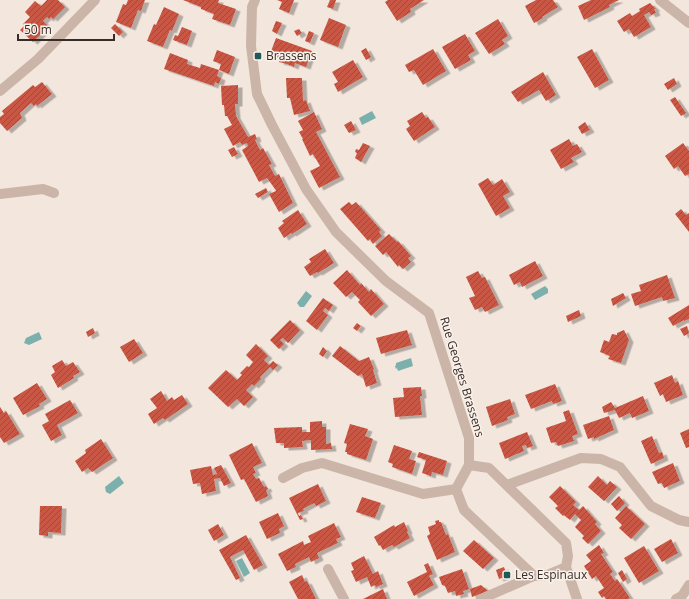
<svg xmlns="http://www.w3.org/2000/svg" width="689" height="599" viewBox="0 0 689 599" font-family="'Open Sans',sans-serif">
	<defs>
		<pattern id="building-hatch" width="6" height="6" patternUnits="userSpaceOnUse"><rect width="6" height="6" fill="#c85845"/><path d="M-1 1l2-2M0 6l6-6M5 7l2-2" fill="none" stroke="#a3493a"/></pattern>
		<filter id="shadow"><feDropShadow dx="4.5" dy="2.5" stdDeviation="0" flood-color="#0004"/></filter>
	</defs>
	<rect width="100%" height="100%" fill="#f3e6dd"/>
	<path fill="#7bb0ad" d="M372,111L376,118L362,125L359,118Z
		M545,286L548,289V293L535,300L531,294Z
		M306,291L312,296L304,307H300L297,303Z
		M39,332L42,339L29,345L24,343L26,338Z
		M411,358L413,366L398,371L397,368L396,369L395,366L396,365V363Z
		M119,476L124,483L110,494L106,492L105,487Z
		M242,558L250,573L244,577L236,561Z"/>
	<path fill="url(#building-hatch)" filter="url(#shadow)" d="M47,0H58L65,7L53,19L51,17L49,19L47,17L43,21L47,25L44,27L46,29L33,42L20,30L25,25L23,24L30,17L25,12L35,1L41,6Z
		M128,0H145L141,11L138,10L131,28L116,22L123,4L126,5Z
		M183,0H219L218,3L236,9L230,25L212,19L214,14L201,9V7Z
		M277,0H294L289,13L279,9L282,2Z
		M330,0H336L333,9L327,7Z
		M388,0H424L410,9L411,12L397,21L385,2Z
		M536,0H553L558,7L542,17L543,18L534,23L525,6Z
		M591,0H619L609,5L610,7L584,20L578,6Z
		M650,3L656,9H654L656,13L651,15L649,12L644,15L651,27L634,37L629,29L624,32L617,21L630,13L632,16L640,11L639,9Z
		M164,7L179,14L172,31L170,30L163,47L147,41L154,24L156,25Z
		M329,18L346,25L338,47L320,40Z
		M498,19L508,36L502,40L505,44L489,54L475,33Z
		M276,21L282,23L277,34L272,31Z
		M115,24L123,32L119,36L111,28Z
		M182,27L192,31L187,45L173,40L175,35L178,36Z
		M299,29L302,33L297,36L294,31Z
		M309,31L314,33L310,43L305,41Z
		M465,34L475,51L468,55L471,60L455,69L442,47Z
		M276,38L312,51L306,67L295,63L294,67L287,64L279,62L280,58L270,54Z
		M366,48L371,57L366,60L361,51Z
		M433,49L446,71L423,85L414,70L409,72L405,65Z
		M592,49L609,80L595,88L577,57Z
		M217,50L235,57L229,74L219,70L221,64L213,61Z
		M170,53L188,60L187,64L200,68L201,64L219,70L217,76L221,78L219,84L215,82L214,86L164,69Z
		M353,60L363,77L338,92L334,84L338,82L332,72Z
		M543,72L556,95L546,101L539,90L518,102L511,92Z
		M286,78H302L303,101L306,100L310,111L294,115L290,98H287Z
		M674,78L677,84L668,90L664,84Z
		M42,82L52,94L37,106L36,104L34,106L31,103L20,113L22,118L7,131L0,123V117L4,114L2,111L33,85L35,87Z
		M238,85V104H235L236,116L248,137L255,134L257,139L255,140L260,150L263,148L272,164L269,165L275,176L279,174L293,203L279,212L269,194L276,191L275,189L267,178L259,182L242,150L248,146L247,143L242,145L240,142L233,146L224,129L232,125L227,116H225L224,105H222L221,86Z
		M675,97L686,113L681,116L670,100Z
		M314,112L322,129L316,132L340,177L319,188L310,171L320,166L313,154L310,156L302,139H303L299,132L303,130L298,121Z
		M422,112L426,118L428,117L435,127L414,141L406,129L410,126L407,121Z
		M351,121L356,130L349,133L344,125Z
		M585,122L590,130L582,134L578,127Z
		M569,139L573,146L577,144L582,152L571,158L574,162L561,169L550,150Z
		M363,143L370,146L361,162L355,158L357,153L355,152L356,149L359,150Z
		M683,143L689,151V174L685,176L678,166L674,169L665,156Z
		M234,147L238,154L232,157L228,150Z
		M488,178L493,185L502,179L510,192L503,196L510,208L496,216L478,184Z
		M266,188L268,192L258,198L255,194Z
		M349,202L352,205L356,202L381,230L379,232L382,236L373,244L370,239L368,241L340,209Z
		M681,209L686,215L689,213V232L675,214Z
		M298,210L307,224L292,234L291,233L284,238L278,228L284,223L282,221Z
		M389,234L397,242L398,241L411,256L408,258L411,262L403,269L399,265L398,267L386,252L383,255L375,246Z
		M325,249L334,263L318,273L317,272L310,276L304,267L311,262L309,259Z
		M535,261L543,276L522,287L520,282L514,285L509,275Z
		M347,270L360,285L361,283L369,292L371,289L384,304L371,316L358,302L360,300L352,292L346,297L333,283Z
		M478,271L482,278L485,277L499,305L485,312L482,307L475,310L469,298L475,296L466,277Z
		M667,275L675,298L663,301L662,297L635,306L631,294L641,291L639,285Z
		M623,293L626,298L613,306L611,299Z
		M323,298L333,305L329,311L325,308L323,311L328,315L317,330L306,321Z
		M689,305V319L684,321V320L673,326L668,318Z
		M579,310L581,316L568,322L566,316Z
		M290,320L300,330L288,343L283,338L280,340L284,344L279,349L270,340Z
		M357,323L361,326L357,331L353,328Z
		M687,326L689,333L684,336L680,329Z
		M93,328L95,333L88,337L86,332Z
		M407,330L412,345L381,354L376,338Z
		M624,330L629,340L621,363L608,359L610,356L600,352L604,340L609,342L612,334L617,335V333Z
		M134,339L143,353L129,362L120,347Z
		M256,344L268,356L264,360L269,365L273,361L278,365L273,370L270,367L260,377L261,379L254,386L252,384L246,390L253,397L244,406L237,399L228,407L208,388L226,370L237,380L242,375L240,373L247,366L249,367L253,362L246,355Z
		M340,346L359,361L369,357L374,369L373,370L377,383L366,387L362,374L358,376L332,356Z
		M323,347L327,351L323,357L319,354Z
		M62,360L66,366L73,362L80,372L73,376L74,378L58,388L51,375L55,372L52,366Z
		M672,375L675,383L678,381L683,395L666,402L663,394L660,396L654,383Z
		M37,383L47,399L39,404L40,406L23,415L13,398Z
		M555,384L562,401L553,404L552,401L531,409L525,395Z
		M421,387L422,396H420L422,415L395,417L393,398L404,397L403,388Z
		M161,391L167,401L172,397L174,400L182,395L188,404L165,420L163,418L154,424L148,414L157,408L150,399Z
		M643,396L649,411L632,418L630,413L619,418L615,410L604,413L602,407L611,402L615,408Z
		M510,399L515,414L507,417L508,420L492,426L486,407Z
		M70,400L78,413L57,425L62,435L51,441L42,425L49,421L45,414Z
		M0,407L4,413L6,411L20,434L4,443L0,437Z
		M569,410L578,434L572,436L574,441L558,446L556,442L551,443L546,428L566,421L563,412Z
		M609,416L614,430L594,439V437L588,439L583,425Z
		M322,421V427H326V444L331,443L332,449L311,450V440L302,441L303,447L284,448V443H276L274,428L302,427V432H310V422Z
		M350,424L368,429L365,436L373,439L366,460L347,454V452H345L347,444L344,443Z
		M689,429V447L686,448L680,433Z
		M527,432L533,446L527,448L526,445L522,446L524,451L505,459L499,443Z
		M652,436L659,453L662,452L664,458L651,464L641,441Z
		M101,439L113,458L92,472L88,468L82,472L75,461L86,453L85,450Z
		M252,443L262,463L253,467L256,473L253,474L256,479L259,478L264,487L266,486L268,489L266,490L268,496L256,502L244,479L241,480L229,455Z
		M394,445L412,451L409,459L416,461L412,474L392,467L393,464L388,462Z
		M419,452L447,461L443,475L432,472L431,476L422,473L426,460L417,457Z
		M673,463L680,481L664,488L662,483L658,484L652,472Z
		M221,465L231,483L224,486L220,478L214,479L216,491L202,494L200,483L193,484L190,470L211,466L213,475L217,474L214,468Z
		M598,476L607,485L610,481L617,487L604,501L588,487Z
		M318,484L326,501L316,506L314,503L303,509L304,511L298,513L299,516L301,515L303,519L300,520L289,498Z
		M560,486L576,502L573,505L579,510L583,506L597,522L595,524L601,531L588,544L582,538L584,536L575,527L581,520L575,514L570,520L564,515L563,516L555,508L558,506L549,497Z
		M619,496L625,503L617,511L611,504Z
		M362,497L381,503L375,518L356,512Z
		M40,506H62L61,533L48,532V536L39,535Z
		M626,506L645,524L631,539L619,528L622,525L615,518Z
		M278,513L284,526L279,529L280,533L267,539L259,522Z
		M439,520V522H441L446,535L448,534L455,552L437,560L427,536L430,534L428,527L436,524L435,521Z
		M404,522L408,531L407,532L410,538L394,547L392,545L383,550L380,545L379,546L374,537L394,525L395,527Z
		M334,523L341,537L336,539L338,543L317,553L319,558L311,562L309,557L295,564L296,567L287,571L278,554L303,541L304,545L311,542L308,536Z
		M218,524L224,535L214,541L208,530Z
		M246,535L263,565L254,570L243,550L230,557L240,578L236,580L219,550Z
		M671,539L678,553L662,562L654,549Z
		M474,540L494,558L483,569L463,551Z
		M599,545L604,553L601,554L613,572L610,574L615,581L617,579L630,598L628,599H606L604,596L602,598L598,592L604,588L596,576L592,579L584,566L591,561L586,555Z
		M644,546L659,571L639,583L624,558Z
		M364,556L373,574L378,571L383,584L376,587L375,585L371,587L367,577L356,582L351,571L354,570L351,563Z
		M428,563L433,574L429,576L434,585L414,596L407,582L427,572L424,565Z
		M504,567L507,576L499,579L496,570Z
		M462,569L469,589L463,591L464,594L456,596L455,591L448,593L445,586L442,585L439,577Z
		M622,570L627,579L623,582L618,573Z
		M302,575L305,582L307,581L316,599H298L289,582Z
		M481,585L488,591L472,597L470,589Z
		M383,589L387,599H363Z"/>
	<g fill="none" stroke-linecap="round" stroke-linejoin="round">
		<path stroke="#cbb5a8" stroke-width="10" d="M255,0L252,7L251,46L257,94L272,125L306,189L336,232L386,281L429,313L469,438V465L456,489L464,510L534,576L547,575L566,567L568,556L566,543L489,468L469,465
			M660,0L689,23
			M0,91L38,59L95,0
			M0,194L43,189L54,193
			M283,478L302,468L322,463L423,494L456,489
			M507,485L581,458L601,459L620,467L651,506L679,520L689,522
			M566,567L577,599
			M328,569L344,599
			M481,599L534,576
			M676,599L682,596L689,585"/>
	</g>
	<g fill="#1d5a58" stroke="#faf1e9" stroke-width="1.5">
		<rect x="254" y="52" width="8" height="8" rx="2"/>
		<rect x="503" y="571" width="8" height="8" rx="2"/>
	</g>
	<g text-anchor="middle" stroke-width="3" stroke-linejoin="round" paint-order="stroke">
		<g font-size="12" fill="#382c29" stroke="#faf1e9" text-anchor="start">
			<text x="266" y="60">Brassens</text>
			<text x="515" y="579">Les Espinaux</text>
		</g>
		<g font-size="12" fill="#382c29" stroke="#faf1e9">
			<text transform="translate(462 377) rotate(73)" y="4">Rue Georges Brassens</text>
		</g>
	</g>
	<path d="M18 34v6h96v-6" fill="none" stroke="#382c29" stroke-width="2"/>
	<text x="24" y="34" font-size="12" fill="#382c29" stroke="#faf1e9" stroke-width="3" paint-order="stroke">50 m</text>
</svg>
